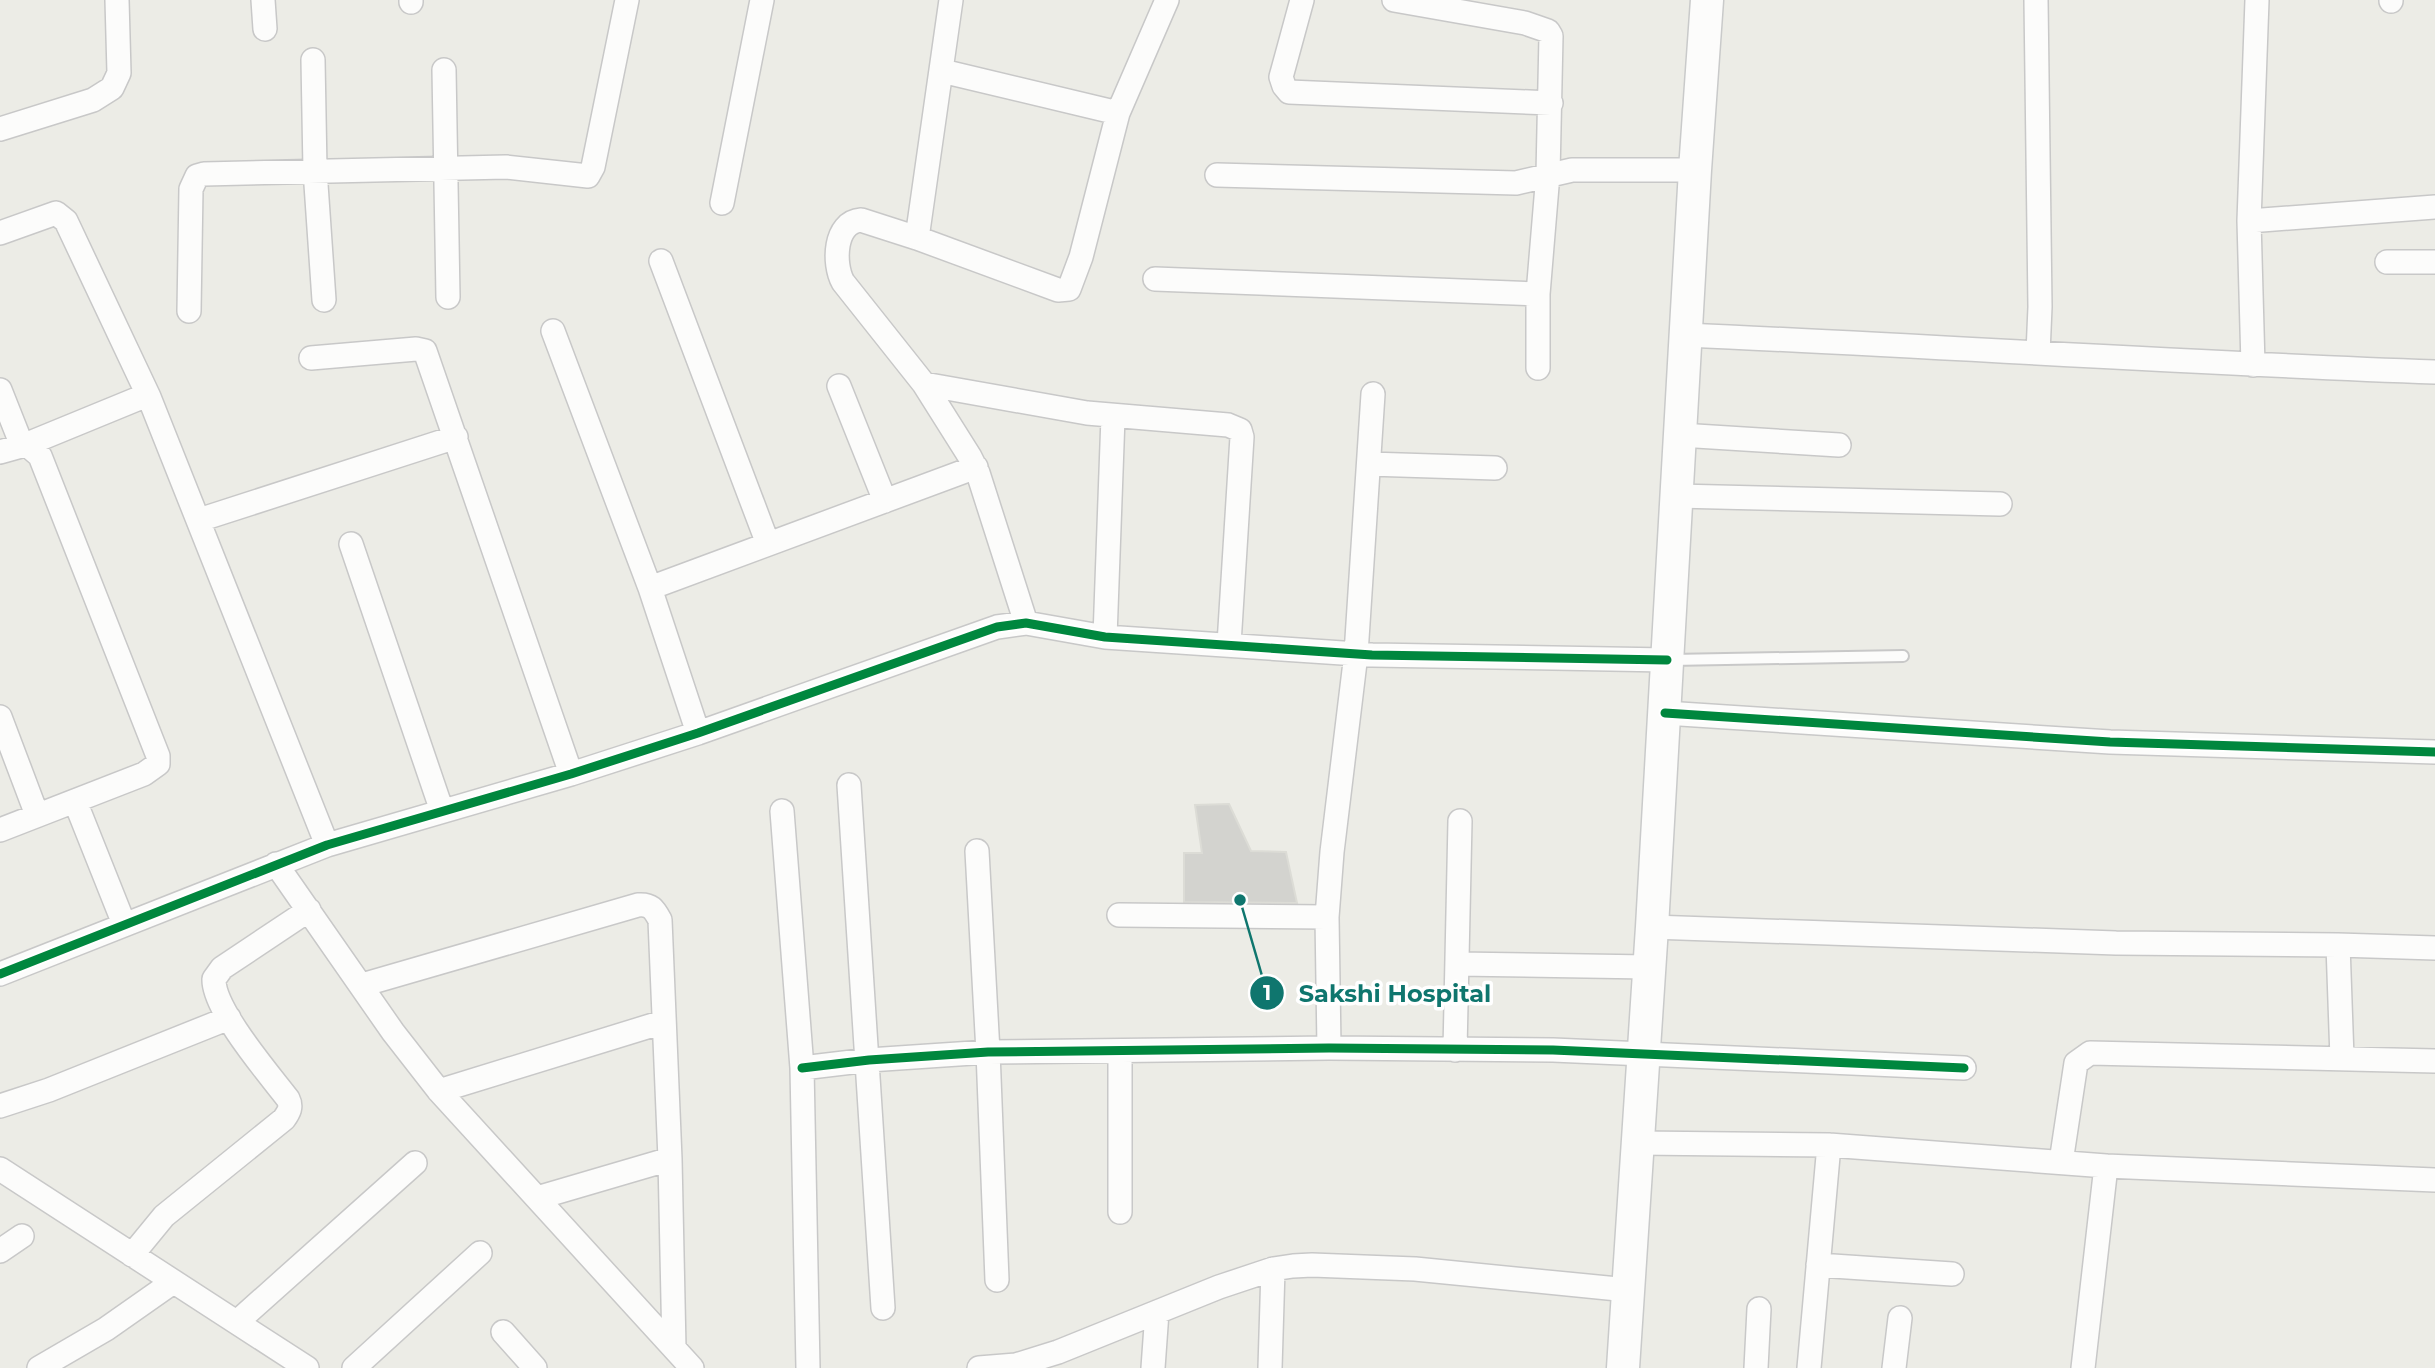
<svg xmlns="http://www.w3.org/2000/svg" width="2435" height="1368" viewBox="0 0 2435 1368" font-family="Montserrat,sans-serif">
	<rect width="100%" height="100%" fill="#ecece6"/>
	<path fill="#d3d3cf" stroke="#dcdcd6" stroke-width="2" d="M1229,804L1251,851L1286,852L1297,903L1184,902V853H1202L1195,805Z"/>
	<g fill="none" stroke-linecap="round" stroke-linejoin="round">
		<g stroke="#c8c8c8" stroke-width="14">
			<path id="service" d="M1671,660L1903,656"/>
		</g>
		<g stroke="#c8c8c8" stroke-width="26">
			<path id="minor" d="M263,0L265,29
				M411,0V2
				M951,0L917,238L861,220C834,222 833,264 843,282L924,384L970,457L978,473L1026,623
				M1302,0L1281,77L1284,86L1289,92L1551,103
				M1394,0L1525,23L1548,31L1551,36L1548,174L1538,294V368
				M2036,0L2040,307L2038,353
				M2391,1V0
				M313,60L315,170L324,300
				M444,70L448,297
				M942,71L1118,113
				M0,129L93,100L112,88L119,73L117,0
				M1217,175L1516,183L1572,170H1695
				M722,203L762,0
				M2249,221L2435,207
				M0,233L56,213L66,221L149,397
				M917,238L1058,290L1069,289L1081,257L1118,113L1167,0
				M661,261L768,544
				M2387,262H2435
				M1155,279L1538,294
				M189,311L191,189L197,176L204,174L506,167L588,176L593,167L627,0
				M553,331L650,588L698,733
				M1686,335C1935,346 2185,363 2435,372
				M311,358L416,349L425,351L571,774
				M2253,365L2249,221L2257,0
				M924,384L1087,413L1228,425L1240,430L1242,437L1229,644
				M839,386L885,501
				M0,390L19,438L40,456L158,756V764L144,774L0,830
				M1680,435L1839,445
				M0,452L25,445L142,397H149L327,845
				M1369,464L1495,468
				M1677,496L2000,504
				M199,520L456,437
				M351,544L442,811
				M650,588L976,467
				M1105,637L1113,417
				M1665,713L2110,742L2435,752
				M0,717L37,815
				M849,785L883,1308
				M75,801L124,924
				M782,811L802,1068L808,1368
				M977,851L988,1052L997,1280
				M276,864L393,1032L439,1091L692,1368
				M1119,915L1327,917
				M1652,927L2116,943L2338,945L2435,948
				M2338,945L2342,1058
				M1457,964L1648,967
				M0,974L327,845L571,774L698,733L997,627L1026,623L1105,637L1372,655L1667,660
				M362,985L638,905C651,904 654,909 660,920L670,1159L674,1348
				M1329,1048L1327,917L1332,852L1356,654L1373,394
				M1455,1050L1460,821
				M1120,1051V1212
				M802,1068L869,1060L988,1052L1329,1048L1553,1050L1964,1068
				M439,1091L663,1022
				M0,1106L49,1090L229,1018
				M1638,1143L1829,1145L2106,1166L2435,1180
				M2061,1162L2076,1063L2090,1053L2435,1061
				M0,1169L307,1368
				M537,1198L670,1159
				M0,1251L22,1236
				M132,1255L164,1216L284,1119C289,1112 292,1107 288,1099C268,1073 213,1009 214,979L222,968L309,910
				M1818,1265L1952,1274
				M237,1322L415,1163
				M503,1332L535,1368
				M39,1368L106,1329L173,1282
				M354,1368L480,1253
				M979,1368L1016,1365L1058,1352L1219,1287L1273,1269L1293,1266L1312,1265L1415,1269L1628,1290
				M1153,1368L1157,1312
				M1270,1368L1273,1269
				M1756,1368L1759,1309
				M1809,1368L1829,1145
				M1894,1368L1900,1318
				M2083,1368L2106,1166"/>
		</g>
		<g stroke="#c9caca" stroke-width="35">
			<path id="secondary" d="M1623,1368L1652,927L1695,170L1707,0"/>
		</g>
		<use href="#service" stroke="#fcfcfb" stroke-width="10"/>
		<use href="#minor" stroke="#fcfcfb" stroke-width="23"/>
		<use href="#secondary" stroke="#fcfcfb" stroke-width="32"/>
		<g stroke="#fff" stroke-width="13">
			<path id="cycleway" d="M1665,713L2110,742L2435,752
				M0,974L327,845L571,774L698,733L997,627L1026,623L1105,637L1372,655L1667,660
				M802,1068L869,1060L988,1052L1329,1048L1553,1050L1964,1068"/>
		</g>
		<use href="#cycleway" stroke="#00873e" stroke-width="9"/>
	</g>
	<path fill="none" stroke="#0f766e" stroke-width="2.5" d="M1240 900L1267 993"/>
	<g fill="#0f766e" stroke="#fff" stroke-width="2.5">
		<circle cx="1240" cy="900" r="7"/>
		<circle cx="1267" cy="993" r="18"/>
	</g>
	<g font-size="21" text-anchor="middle" font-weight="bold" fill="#fff">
		<text x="1267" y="1000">1</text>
	</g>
	<g font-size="24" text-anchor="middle" font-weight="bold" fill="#0f766e" stroke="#fff" stroke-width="7" stroke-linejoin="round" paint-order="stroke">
		<text x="1395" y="1002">Sakshi Hospital</text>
	</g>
</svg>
